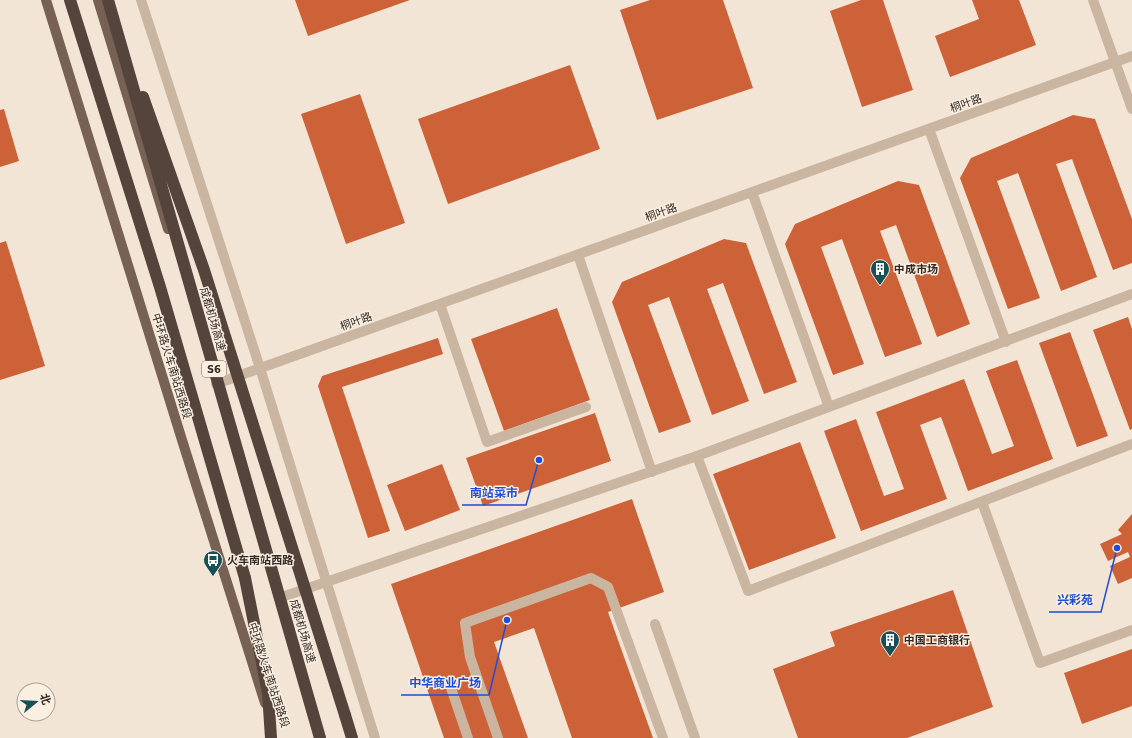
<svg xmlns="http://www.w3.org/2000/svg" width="1132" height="738" viewBox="0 0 1132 738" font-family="'DejaVu Sans','Noto Sans SC',sans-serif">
	<rect width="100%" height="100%" fill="#f2e5d5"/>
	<path fill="#cd6238" d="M295,0H410L308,36Z
		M650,0H723L753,88L657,120L620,10Z
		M861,0H883L913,90L862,107L830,11Z
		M972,0H1019L1036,45L950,77L935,36L979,19Z
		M570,65L600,149L448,204L418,119Z
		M360,94L405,223L346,244L301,114Z
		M4,109L19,161L0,167V110Z
		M1073,115L1095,119L1132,219V263L1113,270L1072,159L1056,164L1097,277L1061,291L1018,173L997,181L1040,298L1008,309L960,178L971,158Z
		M898,181L919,185L970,324L937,337L896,225L880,231L922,344L885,357L842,239L821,247L864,364L833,375L785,244L795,224Z
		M724,239L746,243L797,382L764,394L723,283L707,289L749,401L712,415L669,297L648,305L691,422L659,433L612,302L622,282Z
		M6,241L45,366L0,380V243Z
		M557,308L590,400L504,431L471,339Z
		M1128,317L1132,329V429L1130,430L1093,330Z
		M1070,332L1108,436L1077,447L1039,343Z
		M438,338L443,354L342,387L390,531L368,538L318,386L322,376Z
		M1017,360L1053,459L968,491L941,417L920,425L947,499L861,531L824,431L856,419L884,496L904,489L876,412L964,379L992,454L1014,446L986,371Z
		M595,413L611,461L483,506L466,458Z
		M800,442L836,538L749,570L713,474Z
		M442,464L460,510L405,531L387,485Z
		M632,499L664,592L608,612L653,738H572L534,628L494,642L528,738H444L391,584Z
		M1132,514V578L1118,584L1110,566L1130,557L1128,552L1108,561L1100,544L1122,534L1118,530Z
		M953,590L993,707L907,738H798L773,669L835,646L830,632Z
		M1132,649V706L1082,724L1064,673Z"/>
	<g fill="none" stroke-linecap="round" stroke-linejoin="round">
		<path stroke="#cab5a1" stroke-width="10" d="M141,0L260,368L375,738
			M1093,0L1132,109
			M929,129L1006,342
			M752,192L829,407
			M578,255L652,472
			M440,304L487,442L586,407
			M216,384L1132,56
			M697,456L748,591L1132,444
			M982,502L1040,663L1132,630
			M279,598L697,456L1132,294
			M655,624L695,738
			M450,685L468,738
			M498,738L470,657L465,623L591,578L608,587L663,738"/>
		<path stroke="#776154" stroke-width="10" d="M46,0L182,440L265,703
			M98,0L168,229"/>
		<path stroke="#55443b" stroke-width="12" d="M70,0L160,287L245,578
			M345,715L352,738"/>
		<path stroke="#55443b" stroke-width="12" d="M108,0L320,738
			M143,97L204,270L345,715
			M245,578L268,693L271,738"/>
	</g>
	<defs>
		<g id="building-pin" transform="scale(1)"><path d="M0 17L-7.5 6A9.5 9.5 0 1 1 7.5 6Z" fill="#185057" stroke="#faefe1"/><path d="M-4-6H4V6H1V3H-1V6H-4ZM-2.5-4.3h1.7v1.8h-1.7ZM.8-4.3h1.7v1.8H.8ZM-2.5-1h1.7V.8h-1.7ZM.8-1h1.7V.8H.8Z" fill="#fff"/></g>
		<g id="bus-pin" transform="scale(1)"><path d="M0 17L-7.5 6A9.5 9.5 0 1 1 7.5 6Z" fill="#185057" stroke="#faefe1"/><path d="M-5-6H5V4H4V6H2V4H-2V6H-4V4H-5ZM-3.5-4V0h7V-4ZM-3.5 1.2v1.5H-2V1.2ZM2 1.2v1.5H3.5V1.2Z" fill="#fff"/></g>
	</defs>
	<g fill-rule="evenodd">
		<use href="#building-pin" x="880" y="269"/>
		<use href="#bus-pin" x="213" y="560"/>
		<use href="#building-pin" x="890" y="640"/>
	</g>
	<g text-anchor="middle" stroke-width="3" stroke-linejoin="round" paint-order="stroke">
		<rect fill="#faefe1" stroke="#6f655d" stroke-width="1" x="202" y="361" width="24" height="16" rx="3"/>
		<g font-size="10" font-weight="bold" fill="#342a24">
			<text x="214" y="373">S6</text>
		</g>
		<g font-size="11" fill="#342a24" stroke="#faefe1">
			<text transform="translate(966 103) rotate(-20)" y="4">桐叶路</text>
			<text transform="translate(661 212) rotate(-20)" y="4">桐叶路</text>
			<text transform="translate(213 319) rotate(74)" y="4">成都机场高速</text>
			<text transform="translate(356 321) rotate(-20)" y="4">桐叶路</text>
			<text transform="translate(172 366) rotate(73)" y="4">中环路火车南站西路段</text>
			<text transform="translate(303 631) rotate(74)" y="4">成都机场高速</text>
			<text transform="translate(269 675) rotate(72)" y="4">中环路火车南站西路段</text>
		</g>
		<g font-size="11" font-weight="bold" fill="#342a24" stroke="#faefe1" text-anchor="start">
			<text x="894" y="273">中成市场</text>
			<text x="227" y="564">火车南站西路</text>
			<text x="904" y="644">中国工商银行</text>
		</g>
	</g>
	<path fill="none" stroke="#1d4ed8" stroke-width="1.5" d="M539 460L526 505H462M1117 548L1101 612H1049M507 620L489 695H401"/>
	<g fill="#1d4ed8" stroke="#faefe1" stroke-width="1.5">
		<circle cx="539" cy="460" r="4"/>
		<circle cx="1117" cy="548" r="4"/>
		<circle cx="507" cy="620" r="4"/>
	</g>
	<g font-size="12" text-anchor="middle" font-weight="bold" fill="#1d4ed8" stroke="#faefe1" stroke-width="3" stroke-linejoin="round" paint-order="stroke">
		<text x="494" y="497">南站菜市</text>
		<text x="1075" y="604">兴彩苑</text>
		<text x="445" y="687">中华商业广场</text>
	</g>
	<g transform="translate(36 702) rotate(72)"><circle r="19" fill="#faefe1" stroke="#aba095"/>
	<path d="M0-3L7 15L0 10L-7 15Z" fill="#185057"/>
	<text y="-6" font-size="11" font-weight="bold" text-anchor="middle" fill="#342a24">北</text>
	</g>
</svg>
